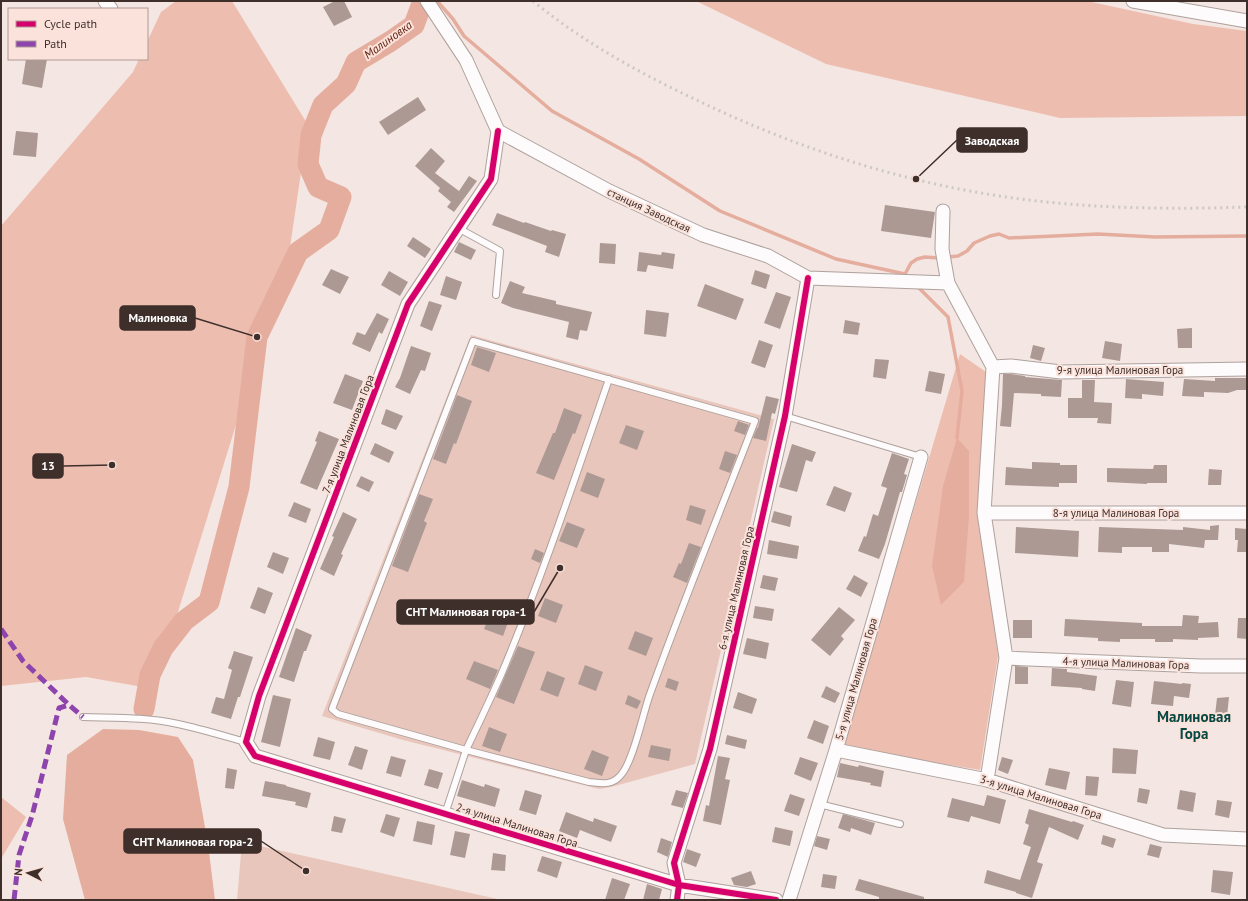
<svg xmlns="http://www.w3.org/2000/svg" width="1248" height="901" viewBox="0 0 1248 901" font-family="'PT Sans',sans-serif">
	<rect width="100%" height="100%" fill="#f4e6e2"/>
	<path fill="#e9c6bc" d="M471,335L774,419L695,764L611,787L599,789L403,740L322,716Z
		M242,842L502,900H237Z"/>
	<path fill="#edbeb0" d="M176,1H232L308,125L289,254L154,689L86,677L1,686V226L133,72L139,59H147V42L161,12Z
		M696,1H1087L1193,24L1247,31V116L1060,118L826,64Z
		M960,354L989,374L979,513L998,656L980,770L843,747Z
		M1,797L26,817L1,859Z"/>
	<path fill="#e5ad9d" d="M957,438L969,451V516L964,582L941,605L932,566L943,486Z
		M103,729L139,730L178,737L193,760L208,844L215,900H85L63,819L67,755Z"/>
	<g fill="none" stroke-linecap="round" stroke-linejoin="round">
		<path stroke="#e5ad9d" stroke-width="3.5" d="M437,1L453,19L464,36L552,111L639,159L720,211L836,259L905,274L908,277
			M905,274L911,263L917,259L925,257L939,258L958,256L967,251L974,243L990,236L999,234L1009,238L1098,234L1155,237L1247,236
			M917,286L948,317L962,391L957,438"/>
		<path stroke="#e5ad9d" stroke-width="21" d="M144,709L150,675L163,648L184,621L209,602L239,487L257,337L298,252L329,230L341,197L318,187L308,164L311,135L323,105L346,84L356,62L391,41L414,25L423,1"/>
	</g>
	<path fill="#ac9994" d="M335,1H344L352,17L334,26L323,7Z
		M26,59H47L42,88L22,84Z
		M418,97L426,110L388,135L379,122Z
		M16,131L38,133L36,157L13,155Z
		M431,148L445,161L435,173L459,191L469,176L477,181L454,212L447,207L451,202L438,191L440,188L415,166Z
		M885,205L935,212L931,238L881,231Z
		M497,213L524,223L525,222L551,231L552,230L566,234L559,257L545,252L547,246L492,225Z
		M413,237L431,249L425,258L407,246Z
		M459,242L476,250L471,260L454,252Z
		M600,243L616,244L615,264L599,263Z
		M639,252L661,255L662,252L675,254L673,269L648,265L646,272L637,271Z
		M331,269L349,277L340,294L322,285Z
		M755,270L770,275L766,289L751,284Z
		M389,271L408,282L400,296L381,285Z
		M446,276L462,282L456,300L440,295Z
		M510,281L525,287L522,293L556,301V304L592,312L587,331L580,330L578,340L566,337L569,322L513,308L501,303Z
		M705,284L744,299L736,320L697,306Z
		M776,292L791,297L780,329L764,323Z
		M429,301L442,305L432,331L420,326Z
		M646,310L669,313L666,337L644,334Z
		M377,313L389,319L382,334L379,332L370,352L352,344L357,332L365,335Z
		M845,320L860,323L858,335L843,333Z
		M1192,328V348H1178L1177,329Z
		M759,340L773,345L765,368L751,363Z
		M1105,341L1122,344L1120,361L1102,358Z
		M1033,345L1045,348L1041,361L1030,358Z
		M411,346L431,353L425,371L421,370L410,394L395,387L400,378Z
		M477,347L496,353L489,372L471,365Z
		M875,359L889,360L886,379L873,377Z
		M929,371L945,374L941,394L925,391Z
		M345,374L363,381L352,410L333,403Z
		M1003,374H1011L1025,376V377L1062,380L1061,397L1041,396V394L1014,393L1011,427L1000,426L1002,405Z
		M1215,378H1247V390H1237L1228,393L1204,392V397L1182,396L1184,379L1215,381Z
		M1126,379L1164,382L1163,396L1142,394V399L1125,398Z
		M1082,380H1095L1094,402L1112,403L1111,424L1097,423L1098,418H1068V398H1082Z
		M457,395L472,401L456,444L454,443L446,464L433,459Z
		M766,396L779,399L775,414L772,413L766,441L753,438L757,428H758Z
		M564,408L582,415L575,434L573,433L554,480L536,473L553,433H555Z
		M386,409L403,416L396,430L381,424Z
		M738,421L749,425L745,435L734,431Z
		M626,425L644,431L637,450L619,443Z
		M319,431L339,439L317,490L300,483L317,442L315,441Z
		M375,443L394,452L389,463L370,454Z
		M792,444L816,452L812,462L806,460L797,492L779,487Z
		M725,451L737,455L730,473L719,469Z
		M892,453L909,459L904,474L907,475L902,492H900L885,544L879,559L858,551L864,536L866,537L873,514L878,516L887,488L881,486Z
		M1032,462L1060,463V465H1077V483H1059V487L1005,485L1006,467L1032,469Z
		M1154,465H1167V483H1147V484L1107,482V468L1153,469Z
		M1209,469L1222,470L1221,485H1208Z
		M587,472L605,479L598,498L580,491Z
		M361,476L374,482L369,492L356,486Z
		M834,486L852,493L845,512L826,505Z
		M419,494L433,499L424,521L427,523L408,572L392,566Z
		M294,502L311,509L306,523L288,516Z
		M690,505L706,510L701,525L686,520Z
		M774,511L792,516L790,527L771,522Z
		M343,512L357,519L341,554L343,555L334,576L320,569L334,537L332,536Z
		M567,522L585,529L577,548L559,541Z
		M1219,525L1218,540H1205L1204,548L1169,544V552H1152V547H1122V553L1098,552L1099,527L1183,530V527L1210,530V526Z
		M1016,527L1079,531L1078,557L1015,553Z
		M1235,528L1247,529V552H1237L1238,540H1235Z
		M769,540L799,546L797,559L767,554Z
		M689,543L701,547L687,583L673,577L679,563L681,564Z
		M535,549L544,553L540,563L531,559Z
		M273,552L289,558L283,574L267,567Z
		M763,575L778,578L775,591L760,588Z
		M854,575L868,583L861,597L846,589Z
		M258,587L273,593L265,614L250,608Z
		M545,598L563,605L556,623L538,616Z
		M755,606L774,609L772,621L753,618Z
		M839,607L855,620L841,636L844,639L830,656L811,640Z
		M492,610L510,617L503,636L484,629Z
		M1183,615L1199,616L1198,623L1218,622L1219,637L1198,638V640L1173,639V642H1155V639H1120V642L1098,641V638L1064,636L1065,619L1142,623V626H1182Z
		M1238,618H1247V639L1237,638Z
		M1013,620H1032V638H1013Z
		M296,628L312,635L306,651H304L294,682L279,677Z
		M635,631L653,638L646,656L628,649Z
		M747,638L769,643L766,659L743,654Z
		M518,646L535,652L514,704L496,697Z
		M234,651L253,657L240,697H238L231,719L211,713L216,697L224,699L232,670L228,668Z
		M474,661L498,670L490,689L466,679Z
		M585,665L603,672L596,691L578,684Z
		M1015,666L1028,667V684H1015Z
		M1052,668L1067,669V672L1097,676L1095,691L1082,689V688L1051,686Z
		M547,671L565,678L558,697L540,690Z
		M668,678L679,682L676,691L665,687Z
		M1116,680L1134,682L1131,707L1112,704Z
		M1154,681L1182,684V683L1191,684L1189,698L1174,696L1173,706L1151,704Z
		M826,686L840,693L835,703L821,697Z
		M738,692L757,699L752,714L733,708Z
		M273,695L291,699L280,747L261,742Z
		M628,695L641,701L637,709L625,704Z
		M1229,697L1227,716L1215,715L1217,698Z
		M814,720L829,726L823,744L807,738Z
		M489,727L507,734L500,752L482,746Z
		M727,735L747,740L745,749L725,744Z
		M318,737L335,742L330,760L313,756Z
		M651,745L671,749L669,761L648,757Z
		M355,746L368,750L362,770L348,765Z
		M1113,748L1138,750L1136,774L1112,773Z
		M592,750L609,757L602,776L584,769Z
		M391,756L406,760L401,777L386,773Z
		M718,756L730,758L725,779L730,780L721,825L703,821L706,805L709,806Z
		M800,757L818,763L811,781L794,774Z
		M1002,757L1013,760L1008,774L998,770Z
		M840,763L858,767L859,765L884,771L881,787L870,785L871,783L837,777Z
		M227,768L237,770L234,789L225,788Z
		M1049,768L1070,772L1066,790L1045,785Z
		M429,769L443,773L438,789L424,785Z
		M1086,776L1099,777L1097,796L1085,795Z
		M462,780L484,787L485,784L500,789L495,807L457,796Z
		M265,781L286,785V786L311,793L307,808L295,805L296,802L262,796Z
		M1139,788L1150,790L1147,804L1137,802Z
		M525,790L542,795L536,815L519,810Z
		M676,790L688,793L683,808L671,805Z
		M1180,790L1196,793L1193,812L1177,809Z
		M790,794L805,799L799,816L784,811Z
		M987,795L1006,800L1000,824L971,816L969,822L947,817L952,798L984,806Z
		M1217,800L1232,802L1229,818L1215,815Z
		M1029,809L1072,822L1073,821L1084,825L1078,840L1049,827L1037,862L1043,864L1032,898L1016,893V892L984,883L987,870L1020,880L1031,847L1023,844L1029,825L1025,823Z
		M566,812L593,822L594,818L617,826L611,842L580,830L577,838L559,831Z
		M386,814L400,818L394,837L380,832Z
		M843,814L875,823L871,835L851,828L850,832L838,828Z
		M334,816L346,819L342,833L331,831Z
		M417,821L435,825L432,845L413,841Z
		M775,827L793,831L790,846L772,842Z
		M455,831L470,834L465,858L450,855Z
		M1103,835L1116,839L1113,848L1101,844Z
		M817,836L830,839L827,850L814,846Z
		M661,838L672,842L668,857L657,852Z
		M1150,844L1162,847L1159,858L1147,855Z
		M687,849L701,854L696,867L683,862Z
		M493,853L506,855L505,871L491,870Z
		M542,856L562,862L557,878L537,871Z
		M1213,870L1233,872L1230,895L1211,892Z
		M751,871L756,884L747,887L734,885L731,878Z
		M823,874L837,876L835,889L821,887Z
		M612,878L630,884L624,900H605Z
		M859,879L924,897V900H884L879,899V897L855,890Z
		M647,884L662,889L659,900H643Z"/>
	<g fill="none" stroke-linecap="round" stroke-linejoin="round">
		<g stroke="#aea19d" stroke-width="8">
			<path id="lane" d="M458,228L500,251L496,295
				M785,416L921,457
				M83,717C115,718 147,717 178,724C201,729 224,736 246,742
				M819,804L900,824
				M445,814L466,750L589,782C601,783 611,786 620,776C633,763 643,713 650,694C683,602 720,512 755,421L473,341L332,709L338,714L466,750C478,725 490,700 501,675C542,578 575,478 609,379"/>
		</g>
		<g stroke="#aea19d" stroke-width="15">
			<path id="street" d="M105,1L111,9
				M427,1L466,60L498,131L609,191L703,235L768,256L808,278L948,283
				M1133,1L1247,21
				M498,131L491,179L408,304L259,696L246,742L255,756L679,885L776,900
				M943,211L942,249L948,283L993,367L984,513L1006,658L987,780
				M993,367L1011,366L1061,372L1247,369
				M984,513H1247
				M1006,658L1201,666H1247
				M836,750L987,780L1163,835L1247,839
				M677,900L679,885L674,863L710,749L785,416L808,278
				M789,900L836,750L921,457"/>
		</g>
		<use href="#lane" stroke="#fdfbfb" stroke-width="6"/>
		<use href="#street" stroke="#fdfbfb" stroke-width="13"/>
		<path stroke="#ccc8c7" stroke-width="3" stroke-dasharray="2 4" stroke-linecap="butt" d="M533,1C584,43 643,75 703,103C814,156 934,192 1057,203C1120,209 1183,209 1247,207"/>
		<path stroke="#8e44ad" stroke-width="5" stroke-dasharray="10 5" stroke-linecap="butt" d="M1,629L23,661L69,705
			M14,900L19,855L32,816L59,708L69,705L83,717"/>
		<g stroke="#fbe2db" stroke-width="8">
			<path id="cycleway" d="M498,131L491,179L408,304L259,696L246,742L255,756L679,885L776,900
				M677,900L679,885L674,863L710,749L785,416L808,278"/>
		</g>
		<use href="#cycleway" stroke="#d6006c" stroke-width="6"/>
	</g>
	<g text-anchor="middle" stroke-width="4" stroke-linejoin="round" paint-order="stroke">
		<g font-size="11" fill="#3f2f2b" stroke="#fbe2db">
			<text transform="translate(649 210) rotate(25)" y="4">станция Заводская</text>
			<text x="1120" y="374">9-я улица Малиновая Гора</text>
			<text transform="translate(348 434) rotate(-69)" y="4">7-я улица Малиновая Гора</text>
			<text x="1116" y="517">8-я улица Малиновая Гора</text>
			<text transform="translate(736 588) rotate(-77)" y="4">6-я улица Малиновая Гора</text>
			<text transform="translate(1126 663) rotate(2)" y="4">4-я улица Малиновая Гора</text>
			<text transform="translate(856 679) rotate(-74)" y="4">5-я улица Малиновая Гора</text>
			<text transform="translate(1041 797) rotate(17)" y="4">3-я улица Малиновая Гора</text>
			<text transform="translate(517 825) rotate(17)" y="4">2-я улица Малиновая Гора</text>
		</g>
		<g font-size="12" font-style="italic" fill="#5d1c07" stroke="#fbe2db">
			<text transform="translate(388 40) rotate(-36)" y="4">Малиновка</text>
		</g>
		<g font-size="15" font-weight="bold" fill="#084843" stroke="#fbe2db">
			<text x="1194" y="722">Малиновая<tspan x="1194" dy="17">Гора</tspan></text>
		</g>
	</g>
	<path fill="none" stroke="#3f2f2b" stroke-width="1.5" d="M916 179L957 140M257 337L195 318M112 465L63 466M560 568L534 612M306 871L261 841"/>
	<g fill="#3f2f2b" stroke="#fbe2db" stroke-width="1.5">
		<circle cx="916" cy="179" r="4"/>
		<circle cx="257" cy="337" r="4"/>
		<circle cx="112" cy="465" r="4"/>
		<circle cx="560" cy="568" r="4"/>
		<circle cx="306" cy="871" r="4"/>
	</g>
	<g fill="#3f2f2b" stroke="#3f2f2b" stroke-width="1.5">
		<rect x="957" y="128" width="70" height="24" rx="4"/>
		<rect x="120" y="306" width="75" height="24" rx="4"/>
		<rect x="33" y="454" width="30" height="24" rx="4"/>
		<rect x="397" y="600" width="137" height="24" rx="4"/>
		<rect x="124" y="829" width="137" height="24" rx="4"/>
	</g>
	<g font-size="12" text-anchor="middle" font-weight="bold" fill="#fff">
		<text x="992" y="145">Заводская</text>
		<text x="158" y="322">Малиновка</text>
		<text x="48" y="470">13</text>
		<text x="466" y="616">СНТ Малиновая гора-1</text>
		<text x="193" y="846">СНТ Малиновая гора-2</text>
	</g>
	<rect width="1248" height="901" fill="none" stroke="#3f2f2b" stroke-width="4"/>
	<rect x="8" y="8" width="140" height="52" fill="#fbe2db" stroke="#b09a95"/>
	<rect x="16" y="21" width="20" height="6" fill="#d6006c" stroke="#b09a95"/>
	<text x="44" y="28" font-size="12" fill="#3f2f2b">Cycle path</text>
	<rect x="16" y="41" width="20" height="6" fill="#8e44ad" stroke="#b09a95"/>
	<text x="44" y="48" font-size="12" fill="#3f2f2b">Path</text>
	<g transform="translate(28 873) rotate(276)" stroke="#fbe2db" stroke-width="3" paint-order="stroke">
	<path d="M0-3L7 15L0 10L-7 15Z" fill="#3f2f2b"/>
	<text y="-6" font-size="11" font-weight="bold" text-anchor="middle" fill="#3f2f2b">N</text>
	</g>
</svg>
